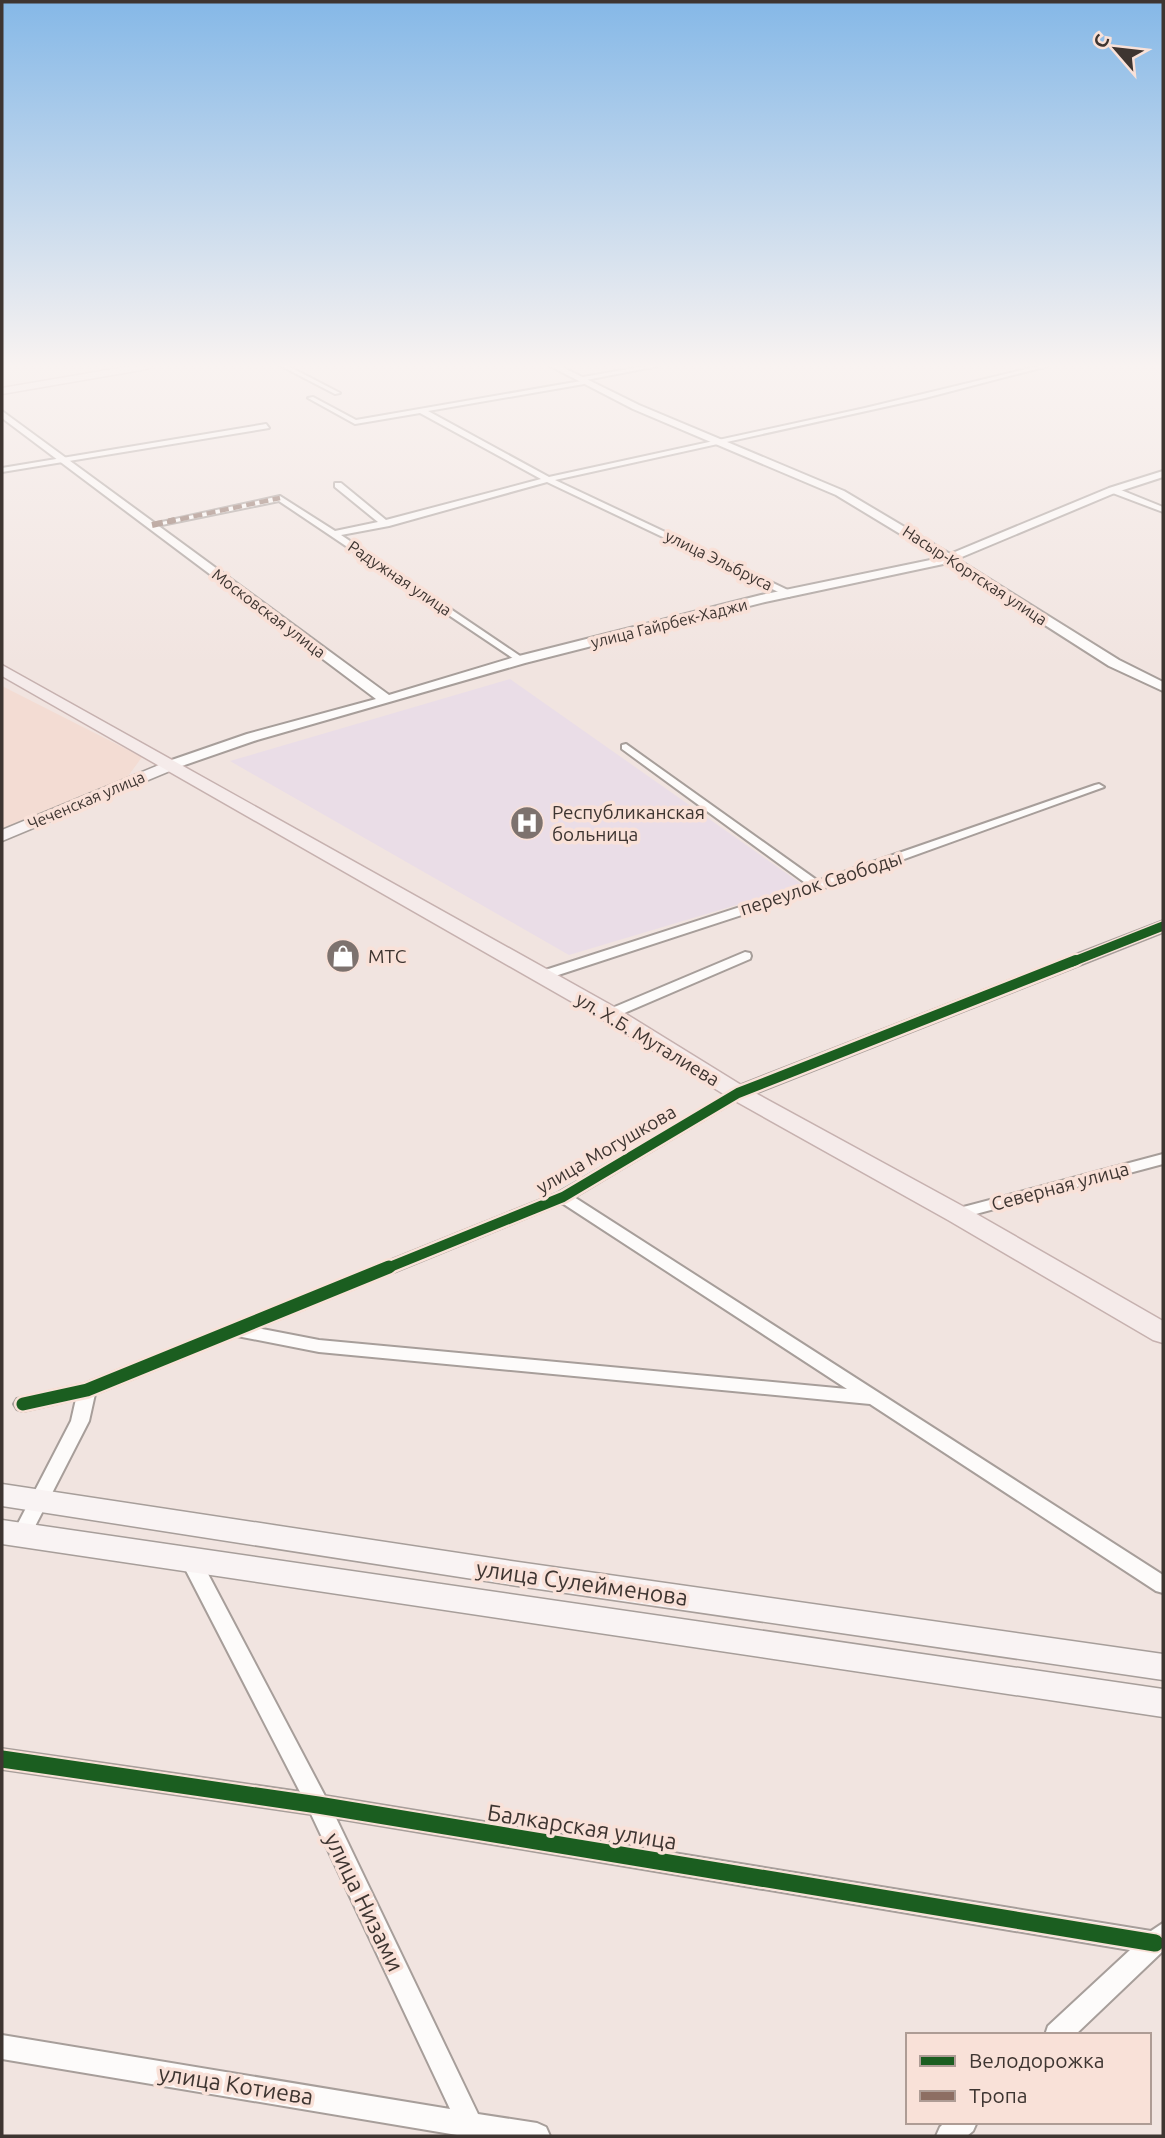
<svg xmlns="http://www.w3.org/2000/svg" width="1165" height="2138" viewBox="0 0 1165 2138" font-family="Ubuntu,sans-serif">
	<rect width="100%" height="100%" fill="#f1e4e0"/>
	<path fill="#f3dcd3" d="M2,686L142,757L126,779L2,829Z"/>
	<path fill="#eadde7" d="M510,679L803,885L569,955L230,761Z"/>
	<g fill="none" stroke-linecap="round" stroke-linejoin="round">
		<g stroke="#a79e9a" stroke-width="4">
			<path id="minor" d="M281,366H288L340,393L335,394Z
				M646,366H658L586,380L587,382L584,384L428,411L549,477L865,408L1039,366H1048L925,398L555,480L792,592L793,594L789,597L547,482L389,526L341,535L523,658V662L520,663L279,501L152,527L148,525L280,496L335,531L378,522L335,487V483H341L386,520L541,479L420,413L355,424L308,398L313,397L356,420L581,381L580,379L583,377Z
				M266,424L269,428L2,472V468Z
				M1110,488H1116L1163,507V512L1110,492Z
				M626,744L818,881L1095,785L1099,784L1104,787L821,889L546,979H536L534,976L536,973L808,885L622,749V745Z
				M745,952L750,953L751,956L750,959L615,1017H605L603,1014L605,1011Z
				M738,1089L745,1093L743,1096L574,1197L1163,1575V1593L1156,1591L870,1404L319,1352L237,1336L95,1394L89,1421L28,1540L21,1543L14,1540L12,1535L71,1421L76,1399L23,1411L17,1409L14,1404L17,1399L84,1384L558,1193ZM562,1203L847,1389L319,1340L257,1328Z
				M1163,1154V1164L957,1219L952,1218L949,1214L952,1210Z
				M190,1551L197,1553L325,1796L1151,1931L1163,1923V1951L1075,2035H1045L1048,2026L1130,1950L336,1818L478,2114L537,2123L546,2127L550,2136H463L2,2059V2035L450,2109L311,1814L2,1769V1749L300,1792L180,1559L183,1553Z
				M945,2122H977L973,2131L967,2136H936L940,2127Z"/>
		</g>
		<g stroke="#a79e9a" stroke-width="4">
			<path id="tertiary" d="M550,366H560L639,405L844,491L950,554L1109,488L1163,471V477L1117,492L957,559L1119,660L1163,682V691L1109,666L948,563L765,602L525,663L257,740L176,768H166L164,765L166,762L247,734L376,699L2,418V411L389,695L515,657L761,595L940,558L836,495L633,409Z
				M1163,921V932L745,1097H731L728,1093L731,1089Z"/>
		</g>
		<g stroke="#a79e9a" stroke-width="3">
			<path id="secondary" d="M171,760L179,765L177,768L2,841V830Z
				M2,1484L511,1561L1163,1654V1680L511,1585L2,1506Z
				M2,1520L1163,1689V1717L2,1544Z"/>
		</g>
		<g stroke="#c6b1af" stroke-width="3">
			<path id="primary" d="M131,366H152L147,369L2,394V388Z
				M2,665L618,1009L746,1088L966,1208L1163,1321V1343L1153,1340L948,1220L730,1098L602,1019L2,676Z"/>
		</g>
		<use href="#minor" fill="#fdfbfa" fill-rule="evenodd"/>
		<use href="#tertiary" fill="#fdfbfa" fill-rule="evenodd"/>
		<use href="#secondary" fill="#f9f3f3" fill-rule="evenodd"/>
		<use href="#primary" fill="#f5ebea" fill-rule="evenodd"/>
		<path stroke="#8d6e63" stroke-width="4.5" stroke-dasharray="9 4.5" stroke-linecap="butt" d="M167,522L280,498"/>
		<path stroke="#8d6e63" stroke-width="6" stroke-dasharray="11 6" stroke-linecap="butt" d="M152,525L175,520"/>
		<g stroke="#f9e1d8" stroke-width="12">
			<path id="cycleway-far3" d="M1072,962L1163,926"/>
		</g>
		<g stroke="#f9e1d8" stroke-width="15">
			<path id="cycleway-far2" d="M385,1269L563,1197L738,1093L1076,960"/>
		</g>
		<g stroke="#f9e1d8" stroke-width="18">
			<path id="cycleway-far1" d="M23,1404L87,1390L389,1267"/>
		</g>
		<g stroke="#f9e1d8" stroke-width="21">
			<path id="cycleway" d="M2,1759L318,1805L1155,1943"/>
		</g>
		<use href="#cycleway-far3" stroke="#1b5e20" stroke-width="9"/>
		<use href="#cycleway-far2" stroke="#1b5e20" stroke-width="10"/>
		<use href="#cycleway-far1" stroke="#1b5e20" stroke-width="13"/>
		<use href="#cycleway" stroke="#1b5e20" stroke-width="17"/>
	</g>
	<linearGradient id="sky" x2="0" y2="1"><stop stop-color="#85b8e7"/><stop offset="0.55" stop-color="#f9f3f1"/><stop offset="1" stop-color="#f9f3f1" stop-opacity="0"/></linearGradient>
	<rect width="1165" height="665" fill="url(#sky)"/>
	<defs>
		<g id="hospital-disc" transform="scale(1.75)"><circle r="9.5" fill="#7d726e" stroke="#f9e1d8"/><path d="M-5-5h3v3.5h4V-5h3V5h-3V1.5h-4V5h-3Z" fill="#fff"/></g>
		<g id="shop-disc" transform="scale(1.75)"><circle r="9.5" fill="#7d726e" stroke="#f9e1d8"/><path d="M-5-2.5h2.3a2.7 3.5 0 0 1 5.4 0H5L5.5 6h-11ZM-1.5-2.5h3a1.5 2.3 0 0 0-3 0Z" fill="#fff"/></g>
	</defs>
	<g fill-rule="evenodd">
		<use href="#hospital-disc" x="527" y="823"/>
		<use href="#shop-disc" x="343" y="956"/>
	</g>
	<g text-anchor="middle" stroke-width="7" stroke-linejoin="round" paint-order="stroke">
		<g font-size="16" fill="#3e3531" stroke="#f9e1d8">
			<text transform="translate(719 560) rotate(26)" y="6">улица Эльбруса</text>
			<text transform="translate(975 575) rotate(33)" y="6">Насыр-Кортская улица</text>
			<text transform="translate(400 578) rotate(34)" y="6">Радужная улица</text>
			<text transform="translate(269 613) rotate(37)" y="6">Московская улица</text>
			<text transform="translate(669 623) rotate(-14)" y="6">улица Гайрбек-Хаджи</text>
			<text transform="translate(86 800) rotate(-23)" y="6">Чеченская улица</text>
		</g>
		<g font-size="19" fill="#3e3531" stroke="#f9e1d8" text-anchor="start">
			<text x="552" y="819">Республиканская<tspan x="552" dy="22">больница</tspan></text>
			<text x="368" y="963">МТС</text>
		</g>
		<g font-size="19" fill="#3e3531" stroke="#f9e1d8">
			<text transform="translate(821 883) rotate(-18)" y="7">переулок Свободы</text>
			<text transform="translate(648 1039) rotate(31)" y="7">ул. Х.Б. Муталиева</text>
			<text transform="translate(606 1149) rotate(-30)" y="7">улица Могушкова</text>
			<text transform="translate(1060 1186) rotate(-15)" y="7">Северная улица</text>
		</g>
		<g font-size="23" fill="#3e3531" stroke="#f9e1d8">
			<text transform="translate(582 1583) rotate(8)" y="8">улица Сулейменова</text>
			<text transform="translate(582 1827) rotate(9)" y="8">Балкарская улица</text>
			<text transform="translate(364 1902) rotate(64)" y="8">улица Низами</text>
			<text transform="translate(236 2085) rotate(9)" y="8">улица Котиева</text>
		</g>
	</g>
	<rect width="1165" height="2138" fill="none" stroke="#3e3531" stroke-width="7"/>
	<rect x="906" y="2033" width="245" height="91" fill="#f9e1d8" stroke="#ae9c95" stroke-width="2"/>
	<rect x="920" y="2056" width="35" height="10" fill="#1b5e20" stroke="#ae9c95" stroke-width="2"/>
	<text x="969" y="2068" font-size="21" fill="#3e3531">Велодорожка</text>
	<rect x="920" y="2091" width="35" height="10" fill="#8d6e63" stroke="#ae9c95" stroke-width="2"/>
	<text x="969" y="2103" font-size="21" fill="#3e3531">Тропа</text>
	<g transform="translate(1116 49) rotate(298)" stroke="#f9e1d8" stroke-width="5" paint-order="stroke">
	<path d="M0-5L12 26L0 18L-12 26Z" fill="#3e3531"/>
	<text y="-10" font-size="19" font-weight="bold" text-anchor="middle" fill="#3e3531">С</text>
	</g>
</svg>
